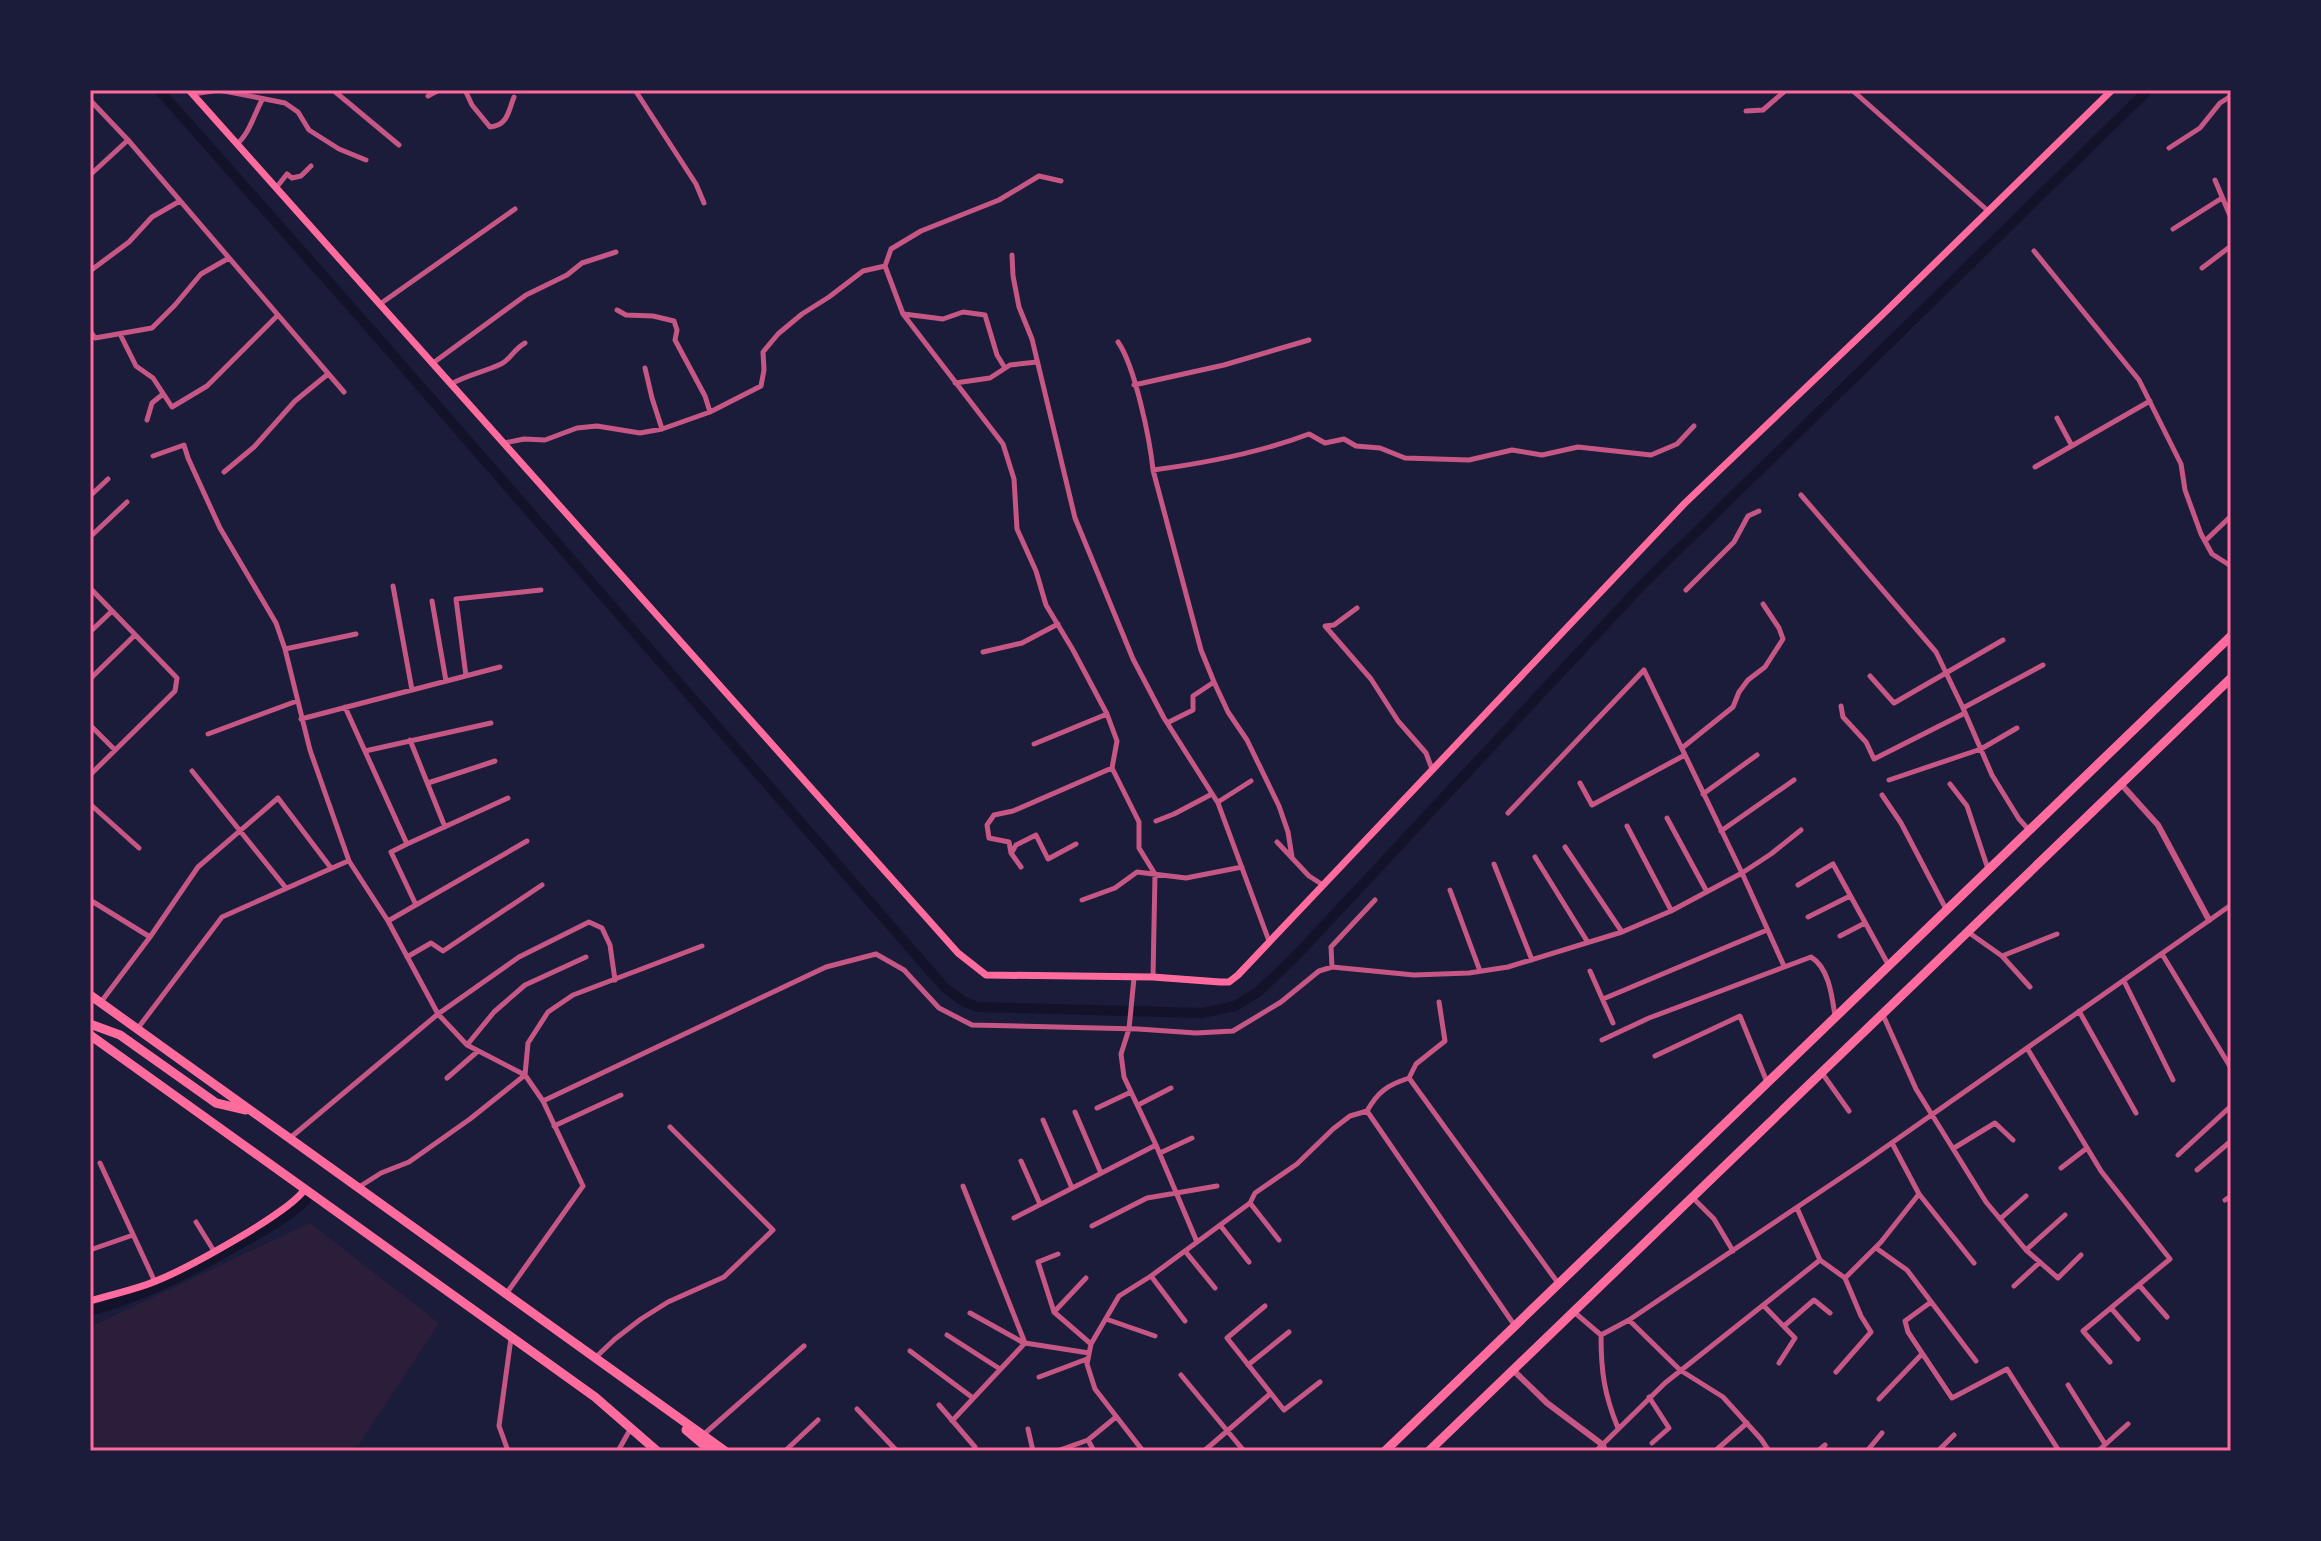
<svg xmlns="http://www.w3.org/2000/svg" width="2321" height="1541" viewBox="0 0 2321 1541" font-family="Signika,sans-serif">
	<rect width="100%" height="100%" fill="#1b1b3a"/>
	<path fill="#2a1e3b" d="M310,1223L439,1323L358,1446L340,1451H90V1327Z"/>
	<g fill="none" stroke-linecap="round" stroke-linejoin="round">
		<path stroke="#12122b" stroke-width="10" d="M159,90L359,316L945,988L963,1001L977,1007L1202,1013L1235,1006L1258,992L1293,959L1640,587L2148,90
			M90,1311C144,1296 190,1273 238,1245C262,1232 287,1218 306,1200"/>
		<path stroke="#c65784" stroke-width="5" d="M333,90L399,145
			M465,90L472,105L490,127C508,125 508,112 514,97
			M635,90L696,184L704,203
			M1852,90L1987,210
			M193,94L219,90L285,103L298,112L309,130L339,149L366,160
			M428,96L439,90
			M90,100L128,140L344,392
			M1746,111L1763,110L1786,90
			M237,144C249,134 254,115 262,100
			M2169,148L2200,128L2220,103L2231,96
			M90,175L128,140
			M2215,180L2231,218
			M276,188L287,174L292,178L301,176L311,166
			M2173,229L2222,198
			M2034,251L2139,380L2181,464L2185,490L2201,534L2212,554L2231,566
			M1012,255L1013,276L1019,307L1032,339L1075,518L1133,659L1164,718L1218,803L1269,941
			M885,266L903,314L1003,444L1014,479L1017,529L1036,571L1046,605L1073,650L1107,714L1117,741L1112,768L1139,822V848L1155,874L1153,977
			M2202,268L2231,246
			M90,271L129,242L152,217L180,201
			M380,304L515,209
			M617,310L626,315L653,316L674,321L677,330L675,340L705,396L710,412
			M904,314L943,319L963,312L985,315L997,355L1005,368
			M90,331L95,338L152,328L175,305L201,274L229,258
			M120,334L136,366L153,378L172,407L207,386L278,315
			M1118,342C1135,366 1150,440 1153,470
			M433,363L526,295L567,275L582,263L616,252
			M645,368L652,398L662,429
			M955,383L990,378L1010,365L1037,362
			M451,384C467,375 484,372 501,364C510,360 514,349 525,343
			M1134,385L1224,365L1309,340
			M2057,418L2072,446
			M147,420L152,403L163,394
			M504,443L524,439L545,440L577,428L597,426L640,433L662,429L710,412L761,386L764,370L763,352L778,334L802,314L829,297L863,271L885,266L891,249L921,231L999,200L1039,176L1061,181
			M153,456L184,445L188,458L220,528L276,623L285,649L310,750L349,861L388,921L438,1014L467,1045L525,1075L543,1101L583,1186L506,1294
			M2035,467L2150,401
			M224,472L254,447L295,401L328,374
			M1801,495L1936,652L1963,708L1992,775L2019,819L2029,830
			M90,496L108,479
			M90,537L127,502
			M2205,541L2231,516
			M393,586L412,690
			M90,588L177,678L175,691L90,775
			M1686,590L1734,542L1748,516L1759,511
			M432,601L446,681
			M1357,608L1334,625L1325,626L1371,679L1398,721L1426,753L1432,769
			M90,632L112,611
			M285,649L356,634
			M983,652L1022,643L1058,624
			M466,676L456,599L541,590
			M1870,676L1894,703L2003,640
			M90,679L135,635
			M1214,682L1228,712L1247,740L1279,806L1288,832L1292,857
			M1841,706L1843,717L1866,742L1874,759L1965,713
			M345,707L407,844L391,852L416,905
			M1963,708L2043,665
			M301,719L500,667
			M1167,723L1193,710V696L1214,682L1201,650L1153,470C1206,463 1259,453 1309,434L1325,443L1344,439L1356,446L1380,448L1405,458L1469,460L1512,450L1542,455L1578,447L1651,455L1677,444L1694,426
			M90,725L115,750
			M208,734L297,701
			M410,740L445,827
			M1034,744L1107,714
			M1682,748L1733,707L1739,692L1748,680L1765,667L1783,639L1779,628L1763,604
			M365,751L491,723
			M192,771L286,888
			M1889,780L1981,749L2017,728
			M428,783L495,761
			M1580,783L1592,805L1685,755
			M1950,784L1967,806L1988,869
			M1703,794L1757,755
			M1882,795L1901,823L1946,909
			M1218,802L1251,781
			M90,804L139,848
			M1508,813L1644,670L1742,873L1784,966
			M1667,818L1707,892
			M1156,821L1174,814L1212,794
			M1627,826L1671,910
			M1721,831L1794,780
			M1277,842L1309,876L1323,885
			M407,844L508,798
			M1565,847L1622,932
			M1012,852L1016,845L1036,835L1048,859L1076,844
			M1535,857L1587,941
			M1494,864L1532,960
			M1021,867L1011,853L1009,842L989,838L987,825L994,815L1013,811L1112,768
			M1798,885L1833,864L1889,966
			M1450,890L1480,971
			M90,900L150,937
			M1082,900L1115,888L1137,872L1186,878L1242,867
			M1808,917L1850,896
			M388,921L527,841
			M1968,932L2002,956L2030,987
			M1840,936L1865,923
			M2162,954L2231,1068
			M2002,956L2057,934
			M407,957L431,943L443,951L542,885
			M1332,967L1331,947L1375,900
			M1590,971L1613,1023
			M1134,978L1129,1029L1121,1054L1124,1077L1156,1145L1197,1242
			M2124,981L2173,1080
			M1603,999L1767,930
			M101,1002L150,937L198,867L278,798L331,868
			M2079,1011L2136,1113
			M1883,1015L1916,1089L1986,1202L2026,1250L2058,1278L2081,1255
			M138,1028L222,917L348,861
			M1602,1040L1649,1018L1811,957C1829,968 1832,996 1835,1016
			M467,1045L494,1012L525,985L586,957
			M2027,1048L2101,1171L2170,1259L2083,1331L2110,1362
			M1655,1056L1740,1016L1767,1082
			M1822,1073L1849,1111
			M447,1078L478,1051
			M1409,1078L1558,1283
			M543,1101L826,967L876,954L904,970L939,1008L972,1025L1138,1029L1196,1033L1233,1031L1281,1002L1319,971L1332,967L1414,975L1469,973L1508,967L1622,932L1671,911L1742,873L1771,854L1801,830
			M1138,1105L1171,1088
			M1097,1108L1131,1092
			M1367,1111L1515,1326
			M1075,1112L1101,1173
			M1043,1120L1072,1188
			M554,1126L621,1095
			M290,1138L438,1014L519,957L589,922L602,928L610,945L615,980
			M1954,1148L1995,1123L2013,1140
			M1160,1153L1192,1138
			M2178,1155L2231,1106
			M1021,1161L1040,1204
			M100,1163L155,1282
			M2061,1168L2087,1148
			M2197,1170L2231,1141
			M963,1186L1025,1343
			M359,1187L381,1173L409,1162L470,1119L525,1075L528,1043L548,1012L573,995L702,946
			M1919,1194L1974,1263
			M1693,1198L1714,1219L1733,1251
			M2225,1200L2231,1196
			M1250,1203L1279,1240
			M1797,1208L1820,1260
			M1014,1218L1156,1145
			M2000,1219L2026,1196
			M196,1222L214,1251
			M1220,1225L1249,1262
			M1092,1226L1147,1198L1217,1186
			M1876,1248L1907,1270L1976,1361
			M90,1250L133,1235
			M2026,1250L2065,1215
			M1185,1251L1215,1288
			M1058,1254L1038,1262L1054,1312L1091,1344
			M1151,1276L1185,1321
			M2139,1285L2167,1317
			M2014,1286L2040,1262
			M1931,1302L1905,1321L1908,1332L1952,1398L2007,1369L2059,1451
			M1763,1305L1795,1338L1779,1363
			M1265,1306L1227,1338L1284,1410L1320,1382
			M2111,1308L2138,1339
			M1054,1312L1086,1278
			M1574,1312L1601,1335L1629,1320L1863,1163L2231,905
			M970,1313L1024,1343
			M1106,1319L1155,1336
			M1629,1320L1680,1370L1723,1397L1761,1439L1769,1451
			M1784,1326L1814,1300L1830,1313
			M947,1335L1000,1369
			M1601,1335C1601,1371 1604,1394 1618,1428
			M910,1351L973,1398
			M596,1357L615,1339L641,1319L668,1302L724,1277L773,1230L670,1127
			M1248,1365L1289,1332
			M1836,1372L1871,1332L1861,1316L1845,1278
			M1181,1375L1244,1451
			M1039,1377L1087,1359
			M2068,1385L2105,1444
			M1649,1397L1669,1428L1652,1443
			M1879,1399L1922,1354
			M939,1405L975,1447
			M857,1409L897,1451
			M952,1421L1025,1343L1089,1353
			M1028,1429L1033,1451
			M703,1435L804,1346
			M1088,1440L1094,1451
			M508,1451L499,1426L511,1338
			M618,1451L631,1428
			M785,1451L818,1420
			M1057,1451L1088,1440L1116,1417
			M1143,1451L1095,1389L1087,1364L1091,1344L1119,1296L1151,1276L1250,1203L1255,1193L1297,1164L1333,1129L1350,1116L1367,1111C1378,1091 1388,1085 1409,1078L1416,1064L1445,1041L1439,1002
			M1204,1451L1270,1394
			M1596,1451L1665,1383L1820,1260L1845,1278L1881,1242L1919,1194L1892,1143
			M1715,1451L1747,1423
			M1818,1451L1825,1445
			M1867,1451L1882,1433
			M1938,1451L1954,1435
			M2098,1451L2128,1424"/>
		<path stroke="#c65784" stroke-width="6" d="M2121,784L2158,825L2209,920
			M1513,1370L1547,1403L1603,1445L1605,1451"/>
		<path stroke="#ff6b9d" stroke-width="7" d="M189,90L958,953L986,975L1153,977L1220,982H1229L1238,975L1685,503L1882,315L2112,90
			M90,1301C112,1294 135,1290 156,1281C186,1269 289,1213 305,1189"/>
		<path stroke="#ff6b9d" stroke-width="9" d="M90,995L725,1451
			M90,1024L120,1035L216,1103L246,1110
			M90,1035L595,1397L657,1451
			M686,1430L711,1451
			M1385,1451L2231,636
			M1429,1451L2231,678"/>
	</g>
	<rect width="2321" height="1541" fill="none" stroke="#1b1b3a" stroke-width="184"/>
	<rect x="92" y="92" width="2137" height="1357" fill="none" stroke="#ff6b9d" stroke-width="3"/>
</svg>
